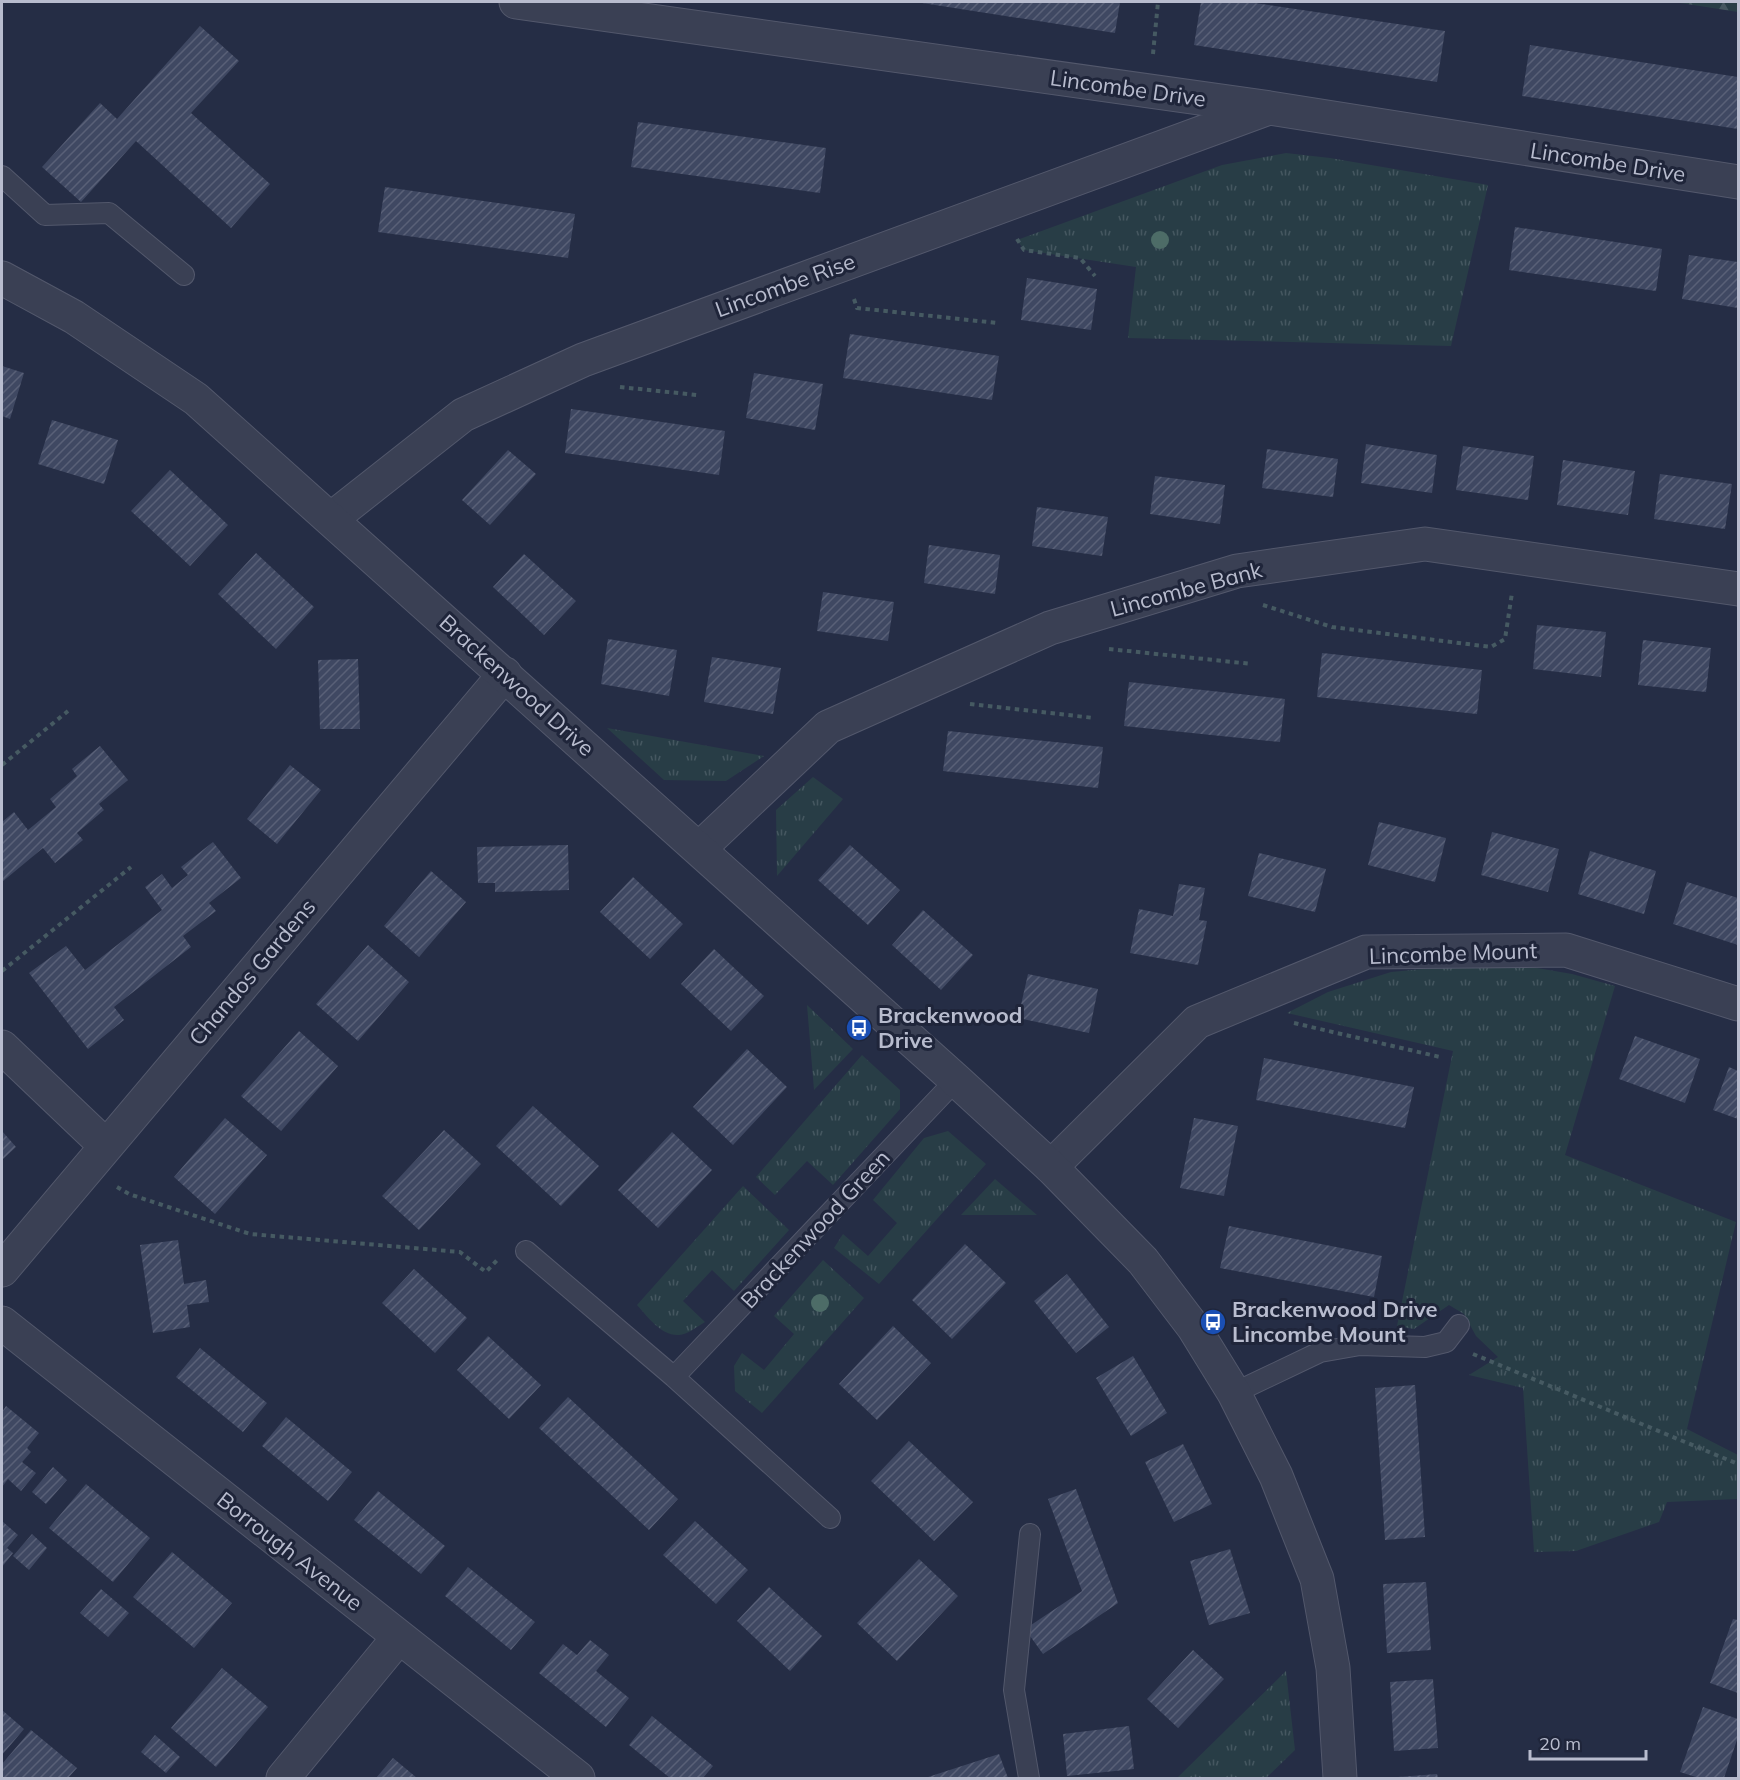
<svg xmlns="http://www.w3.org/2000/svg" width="1740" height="1780" viewBox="0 0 1740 1780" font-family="Mulish,sans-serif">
	<defs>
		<pattern id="grass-tufts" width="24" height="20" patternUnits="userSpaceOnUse" patternTransform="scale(1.5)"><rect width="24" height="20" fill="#283d46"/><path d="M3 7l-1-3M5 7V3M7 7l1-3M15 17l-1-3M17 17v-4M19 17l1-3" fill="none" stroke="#455760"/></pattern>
		<pattern id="forest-firs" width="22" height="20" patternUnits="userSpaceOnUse" patternTransform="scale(1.5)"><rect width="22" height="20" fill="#283d46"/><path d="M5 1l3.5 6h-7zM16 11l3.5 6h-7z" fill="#455760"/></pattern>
		<pattern id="building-hatch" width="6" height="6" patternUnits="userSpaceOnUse" patternTransform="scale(1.5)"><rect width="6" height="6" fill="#3f4862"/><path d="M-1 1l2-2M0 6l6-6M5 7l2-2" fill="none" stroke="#596077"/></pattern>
	</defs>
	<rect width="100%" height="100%" fill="#252d45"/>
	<path fill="url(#grass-tufts)" d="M1286,153L1330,158L1488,185L1451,346L1128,338L1136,267L1024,250L1017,240L1222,165Z
		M607,728L764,756L726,781L664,780Z
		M813,777L843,799L777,876L776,810Z
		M1519,965L1572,974L1615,986L1565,1155L1736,1222L1687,1429L1738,1455V1499L1667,1502L1659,1522L1576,1551L1534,1552L1523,1388L1469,1375L1498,1357L1476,1336L1464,1314L1449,1305L1414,1329L1397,1326L1453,1051L1287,1013L1328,992L1391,972L1454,966Z
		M807,1005L853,1049L814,1090Z
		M862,1055L900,1090V1109L833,1185L807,1161L775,1195L756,1177Z
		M948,1131L986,1164L879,1284L834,1248L843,1234L868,1256L897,1223L873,1200L924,1138Z
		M995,1179L1037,1215H961Z
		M743,1186L789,1230L734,1291L712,1270L683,1301L705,1322C698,1326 687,1335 679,1335C661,1336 648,1317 637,1305Z
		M823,1260L864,1298L762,1413L735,1391L734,1366L742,1353L764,1370L794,1334L774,1316Z
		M1286,1671L1295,1750L1266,1778H1177Z"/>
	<path fill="url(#forest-firs)" d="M1674,2H1738V12Z"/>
	<path fill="url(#building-hatch)" d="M916,2H1120L1115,33Z
		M1201,2H1248L1445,31L1437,82L1194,45Z
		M200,26L239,61L191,113L270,184L231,228L136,141L81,202L42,167L100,103L117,119Z
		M1530,45L1738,77V129L1522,96Z
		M638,122L826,148L820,193L631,167Z
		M385,187L575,214L568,258L378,232Z
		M1515,227L1662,249L1656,291L1509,270Z
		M1689,255L1738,262V308L1682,299Z
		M1027,278L1097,289L1091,330L1021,320Z
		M850,334L999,356L992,400L843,378Z
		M2,366L24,373L10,419L2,416Z
		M754,373L823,384L815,430L746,418Z
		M571,409L725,431L719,475L565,453Z
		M52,420L118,440L104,484L38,464Z
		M1366,444L1437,455L1432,493L1361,483Z
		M1463,446L1534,456L1528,500L1456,490Z
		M1267,449L1338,459L1333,497L1262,488Z
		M508,450L536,474L490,525L462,500Z
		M1563,460L1635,471L1628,515L1557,505Z
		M170,470L228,525L190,566L131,511Z
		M1660,474L1732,484L1725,529L1654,519Z
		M1155,476L1225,485L1220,524L1150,514Z
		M1037,507L1108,517L1102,556L1032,546Z
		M929,545L1000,555L995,594L924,583Z
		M256,553L314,607L276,649L218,594Z
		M524,554L576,601L544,635L493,587Z
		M823,592L894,602L888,641L817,631Z
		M1537,625L1606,632L1601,677L1533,669Z
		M608,639L677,650L669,696L601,684Z
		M1643,640L1711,648L1706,692L1638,685Z
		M1322,653L1482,670L1477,714L1317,697Z
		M712,657L781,668L773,714L704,702Z
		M358,659L360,729H320L318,660Z
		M1129,682L1285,699L1280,742L1124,726Z
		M948,731L1103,747L1098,788L943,771Z
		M100,746L128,780L99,804L104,810L77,833L83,840L55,863L43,848L2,882V822L14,812L28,830L56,807L50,799L77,776L72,769Z
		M290,765L321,790L277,844L247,819Z
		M1379,822L1446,838L1435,882L1368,865Z
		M1492,832L1559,849L1548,892L1481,875Z
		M213,842L241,878L209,903L216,911L183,936L191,947L114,1007L124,1020L88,1049L29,973L66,946L85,970L162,910L145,887L162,874L172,888L188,875L181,867Z
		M568,845L569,890L495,892V883H478L477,847Z
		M850,845L900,890L868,925L818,880Z
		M1590,851L1656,871L1644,914L1578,894Z
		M1259,853L1326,869L1315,912L1248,896Z
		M431,871L466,902L419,957L384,926Z
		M633,877L683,924L650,959L600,912Z
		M1687,882L1738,898V945L1673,924Z
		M1179,884L1205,888L1199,920L1207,921L1198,965L1130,953L1139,909L1173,916Z
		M923,910L973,955L941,990L892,945Z
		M368,945L409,982L358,1041L316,1004Z
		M714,949L764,996L731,1031L681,984Z
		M1028,974L1098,989L1089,1033L1018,1018Z
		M299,1031L338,1066L281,1131L241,1096Z
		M1635,1036L1700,1059L1685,1103L1619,1079Z
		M747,1049L787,1087L733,1145L693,1107Z
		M1264,1058L1414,1087L1405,1128L1256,1100Z
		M1729,1067L1738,1071V1119L1713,1110Z
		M533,1106L599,1166L561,1206L496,1146Z
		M225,1118L267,1155L215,1214L174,1177Z
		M1194,1118L1238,1126L1224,1196L1180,1188Z
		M444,1130L481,1164L419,1230L382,1196Z
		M2,1131L16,1147L2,1160Z
		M672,1132L712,1170L658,1228L618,1190Z
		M1229,1226L1382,1256L1374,1297L1220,1268Z
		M178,1240L184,1284L206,1280L209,1302L187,1305L190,1327L153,1333L140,1245Z
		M965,1244L1006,1283L952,1339L912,1300Z
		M414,1269L467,1318L435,1353L382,1303Z
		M1067,1274L1109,1327L1076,1353L1034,1301Z
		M893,1326L931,1363L877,1420L839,1384Z
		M488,1336L541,1385L509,1419L457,1370Z
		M200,1348L267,1403L243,1432L176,1377Z
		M1133,1356L1167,1413L1131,1436L1096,1378Z
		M1415,1385L1425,1537L1385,1540L1375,1388Z
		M568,1397L678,1499L649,1530L539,1428Z
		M6,1406L39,1433L27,1448L31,1452L22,1462L36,1473L21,1491L8,1479L2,1487V1412Z
		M286,1417L352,1472L328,1501L262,1446Z
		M909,1441L973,1502L934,1541L871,1481Z
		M1183,1444L1212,1504L1174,1522L1145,1462Z
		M53,1467L67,1480L46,1504L32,1492Z
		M86,1484L150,1538L113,1582L49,1528Z
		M1076,1489L1118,1603L1043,1654L1025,1629L1082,1591L1048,1499Z
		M378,1491L445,1546L421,1574L354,1520Z
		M2,1521L18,1535L7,1548L13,1553L2,1567Z
		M695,1521L748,1570L716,1604L663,1555Z
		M32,1534L47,1548L29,1570L13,1556Z
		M1230,1549L1250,1613L1209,1625L1190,1561Z
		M172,1552L232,1603L194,1648L133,1597Z
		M919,1559L958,1596L897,1661L857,1623Z
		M468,1567L535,1622L511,1650L445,1596Z
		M1426,1582L1431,1650L1387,1653L1383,1584Z
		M769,1587L822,1636L790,1671L737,1621Z
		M101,1589L129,1613L108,1637L80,1613Z
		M1733,1619L1738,1620V1693L1710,1683Z
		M590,1640L609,1655L596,1671L629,1698L606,1727L539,1673L563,1644L577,1655Z
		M1193,1650L1224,1679L1178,1728L1147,1699Z
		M222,1668L268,1707L216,1767L171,1728Z
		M1433,1679L1438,1748L1394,1751L1390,1682Z
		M1703,1707L1738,1719V1737L1724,1778H1699L1680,1772Z
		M2,1710L24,1729L2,1755Z
		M652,1716L713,1766L703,1778H670L629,1745Z
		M1129,1726L1134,1769L1067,1776L1063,1734Z
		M31,1730L77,1768L68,1778H2V1764Z
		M155,1735L180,1757L166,1773L141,1752Z
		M999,1754L1008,1778H925Z
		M393,1758L417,1778H376Z
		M1437,1774L1438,1778H1398V1777Z"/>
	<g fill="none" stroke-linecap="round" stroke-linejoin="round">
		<g stroke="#53586c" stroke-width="22">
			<path id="service" d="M2,176L45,215L109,213L184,275
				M526,1251L674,1377L830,1518
				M674,1377L956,1080
				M1234,1393L1320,1352L1360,1345L1425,1347L1446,1342L1459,1325
				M1029,1778L1014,1690L1030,1534"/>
		</g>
		<g stroke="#53586c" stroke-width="35">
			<path id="minor" d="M516,2L1270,108L1738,182
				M331,519L463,415L583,360L1266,109
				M700,848L828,727L1050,628L1237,571L1425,544L1738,589
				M2,1047L105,1145
				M1051,1167L1197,1022L1366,952L1566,950L1738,1004
				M2,1270L505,674
				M2,1323L578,1778
				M283,1778L399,1637"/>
		</g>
		<g stroke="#53586c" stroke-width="35">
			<path id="tertiary" d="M2,278L74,317L196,399L956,1080L1051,1167L1143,1261L1194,1328L1234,1393L1276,1476L1317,1579L1333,1668L1340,1778"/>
		</g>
		<path stroke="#465a62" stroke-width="4" stroke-dasharray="4.5 4.5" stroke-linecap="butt" d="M1153,54L1158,2
			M1017,239L1024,250L1080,258L1095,276
			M854,299L857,308L997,323
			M620,387L697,395
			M1263,605L1332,627L1491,647L1505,639L1512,593
			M1109,649L1252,664
			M970,704L1094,718
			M2,765L68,711
			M2,971L131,867
			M1294,1023L1440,1057
			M117,1187L129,1194L250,1234L460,1252L486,1272L499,1258
			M1473,1354L1738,1464"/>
		<use href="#service" stroke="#3a4054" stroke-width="20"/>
		<use href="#minor" stroke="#3a4054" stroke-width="33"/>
		<use href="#tertiary" stroke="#3a4054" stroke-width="33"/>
	</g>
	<g fill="#4d6c67">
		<circle cx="1160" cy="240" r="9"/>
		<circle cx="820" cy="1303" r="9"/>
	</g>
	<defs>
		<g id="bus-disc" transform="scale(1.35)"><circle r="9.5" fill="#1a4fb4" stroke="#1f253a"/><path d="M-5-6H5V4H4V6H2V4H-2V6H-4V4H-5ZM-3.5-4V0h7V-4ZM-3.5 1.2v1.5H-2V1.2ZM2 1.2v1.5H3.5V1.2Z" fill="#fff"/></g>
	</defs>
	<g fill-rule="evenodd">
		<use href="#bus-disc" x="859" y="1028"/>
		<use href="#bus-disc" x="1213" y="1322"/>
	</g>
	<g text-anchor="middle" stroke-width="6" stroke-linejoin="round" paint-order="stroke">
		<g font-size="22" fill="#b8bcce" stroke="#1f253a">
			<text transform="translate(1128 88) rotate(8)" y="8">Lincombe Drive</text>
			<text transform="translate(1608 162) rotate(9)" y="8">Lincombe Drive</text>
			<text transform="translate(785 285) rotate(-20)" y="8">Lincombe Rise</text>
			<text transform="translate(1186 589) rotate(-15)" y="8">Lincombe Bank</text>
			<text transform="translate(517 685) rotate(42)" y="8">Brackenwood Drive</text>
			<text transform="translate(1453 953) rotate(-2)" y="8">Lincombe Mount</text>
			<text transform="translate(252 972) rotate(-50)" y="8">Chandos Gardens</text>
			<text transform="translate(815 1229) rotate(-47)" y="8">Brackenwood Green</text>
			<text transform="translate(290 1551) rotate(38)" y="8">Borrough Avenue</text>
		</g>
		<g font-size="22" font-weight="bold" fill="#b8bcce" stroke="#1f253a" text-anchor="start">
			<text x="878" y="1023">Brackenwood<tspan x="878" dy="25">Drive</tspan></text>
			<text x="1232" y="1317">Brackenwood Drive<tspan x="1232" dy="25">Lincombe Mount</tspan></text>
		</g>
	</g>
	<rect width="1740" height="1780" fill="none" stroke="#b8bcce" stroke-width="6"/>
	<path d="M1530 1750v9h116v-9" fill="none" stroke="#b8bcce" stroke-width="3"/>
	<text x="1539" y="1750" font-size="18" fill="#b8bcce" stroke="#1f253a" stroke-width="4.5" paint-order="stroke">20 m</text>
</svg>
